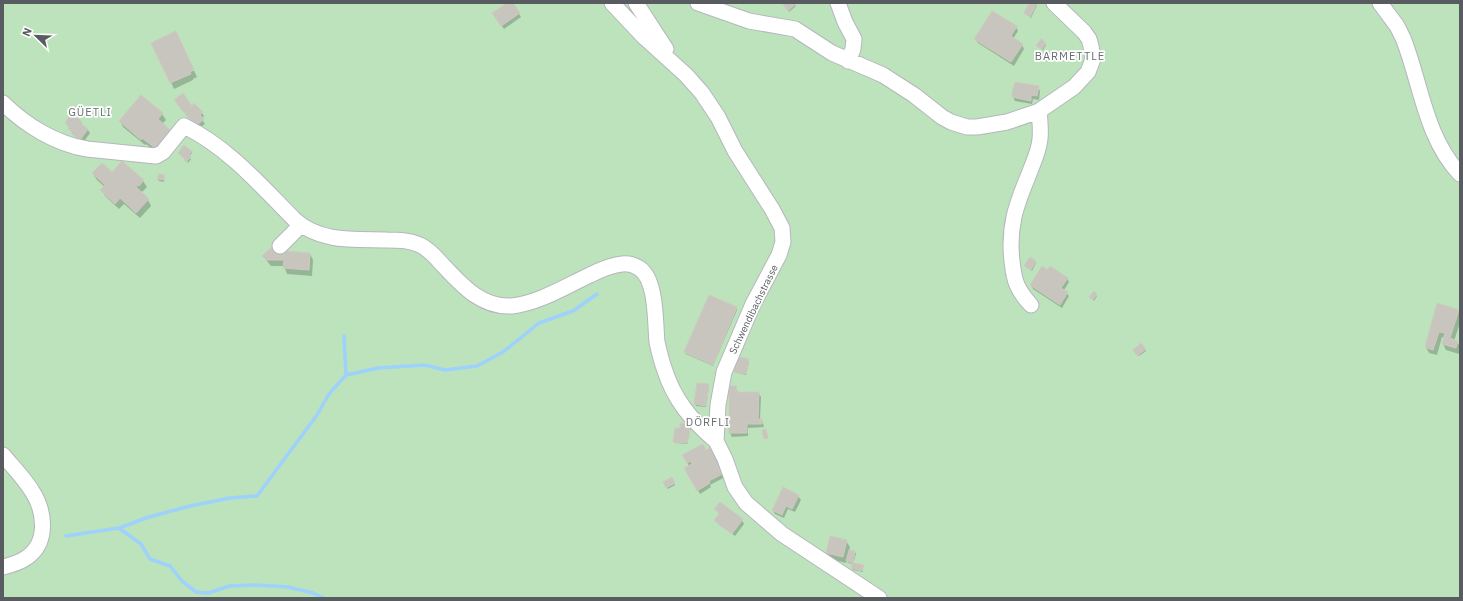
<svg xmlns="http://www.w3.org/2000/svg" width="1463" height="601" viewBox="0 0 1463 601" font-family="'IBM Plex Sans',sans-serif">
	<rect width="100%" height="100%" fill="#ebe9df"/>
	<path fill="#bce3bc" d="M3,3H1460V598H3Z"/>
	<path fill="#0003" d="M508,3H512L521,17L504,29L496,17Z
		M784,3H793L796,6L789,12Z
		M1030,3H1034L1037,5L1031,18L1025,13Z
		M1016,27L1018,31L1013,39L1022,45L1024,49L1014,66L978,43L975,39Z
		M179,39L197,77L193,79V80L174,89L153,43Z
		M1045,43L1046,45L1043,50L1037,46Z
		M1038,87L1040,91L1039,100L1033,99L1032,104L1015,101L1013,97Z
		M177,104L192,107L202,113L204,116L202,119L205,124L198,129Z
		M162,114L166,120L162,124L169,131L173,137L158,154L146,144L145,145L123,127L120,121Z
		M81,121L82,126L88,130L90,133L83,143L75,137L66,123Z
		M179,152H191L192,153L189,157L191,159L188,163L186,159Z
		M122,162L143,181L147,187L142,192L141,191L140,192L148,200L151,206L140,218L124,204L119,209L105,196L102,190L105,187L97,180L93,174L112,173Z
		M164,176V182L159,181L158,179Z
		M281,252L285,258L310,254L313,260L312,276L287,274L284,266H271L263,256Z
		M1035,262L1036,263L1032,271L1025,266Z
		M1067,278L1069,282L1064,290L1069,296L1062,308L1033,289L1031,285Z
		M1096,295L1097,296L1094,301L1090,297Z
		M1438,304L1458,310L1460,313V323L1454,341L1457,342L1460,346L1459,354L1446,350L1443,344L1445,338L1442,337L1437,355L1429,353L1426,347Z
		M736,308L737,310L713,366L686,354L685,352Z
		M1141,345L1146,351L1139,356L1134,350Z
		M748,360L749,362L746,375L734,372L733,370Z
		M708,385L709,387L706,407L696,406L695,404Z
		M736,387L738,393H758L761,397L760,420H762L764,427L748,428V436L732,437L730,433Z
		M681,424L691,427L687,444L675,443L674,442L681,430Z
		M706,451L727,476L710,485L711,487L700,494L686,468L689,466L683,455Z
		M672,479L675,485L668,489L664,483Z
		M798,496L801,500L795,512L788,509L784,518L775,514L773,510Z
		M716,509L742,520L744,524L735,536L718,524L716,520L720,515Z
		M846,541L850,547L849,551L855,552L856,554L853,564L848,563L847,561L846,563L830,559L827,553Z
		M863,566V572L853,570L852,568Z"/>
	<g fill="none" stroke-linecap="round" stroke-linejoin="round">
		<path stroke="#9ed1fc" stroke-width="3.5" d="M344,336L346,375
			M119,528L141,544L150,559L170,566L182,581L196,592L208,593L230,586L256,585L288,587L313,593L324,598
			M66,536L119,528L149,517L190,506L230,498L257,496L317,415L329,394L346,375L378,368L425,365L445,370L477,366L503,352L539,323L573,311L597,294"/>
	</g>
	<path fill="#c8c5bf" stroke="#cfcabe" d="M507,3H513L520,13L501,26L492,13Z
		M782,3H794L796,4L788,11Z
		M1029,3H1037L1030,17L1024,13Z
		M992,11L1017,26L1011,36L1023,44L1011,62L974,39Z
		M176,31L194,70L190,72L191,74L170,83L151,43Z
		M1041,39L1046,43L1042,49L1036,46Z
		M1015,82L1039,86L1037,96L1031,95V101L1012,97V92Z
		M183,93L192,106L194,103L203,112L200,115L204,119L196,126L174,100Z
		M141,95L163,113L158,119L170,130L155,148L142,138L141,140L119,121Z
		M71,113L81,121L80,123L88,129L80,140L71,133L72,132L68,129L70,127L65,123Z
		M184,145L192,151L189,155L191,157L186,162L184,160L185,159L178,153Z
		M122,161L144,180L139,186L137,185L136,187L149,199L136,213L120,198L115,204L100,190L105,185L92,173L102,163L112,172Z
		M159,174L165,175L164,180L157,179Z
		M276,243L282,251V256L284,257V251L310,253L309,270L283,268L284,260H266L262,256Z
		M1030,257L1036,261L1031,270L1024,266Z
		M1042,266L1048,270L1050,266L1068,278L1061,288L1068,292L1060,305L1030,285Z
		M1094,291L1097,294L1093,300L1089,297Z
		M709,295L737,307L713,365L684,352Z
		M1437,303L1459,310L1450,338L1458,341L1456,348L1442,344L1445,333L1439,332L1433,350L1425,347Z
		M1141,343L1146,349L1137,356L1133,350Z
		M735,356L749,359L746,374L732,371Z
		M697,383L709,384L706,406L694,404Z
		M729,386H737L736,392H759L758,419H762V424H747V433H729Z
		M680,423L690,424L689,438L686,443L673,442L675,428H680Z
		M766,429L768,438L764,439L762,430Z
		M703,444L706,450L712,446L726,472L709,481L710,483L697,491L684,468L692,464L691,461L687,463L682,455Z
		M672,477L675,483L666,488L663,482Z
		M783,487L799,495L792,509L786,506L782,515L772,510Z
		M720,502L743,519L732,534L714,520L720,513L714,509Z
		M830,536L847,540L843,557L826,553Z
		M849,550L855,551L853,563L846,561Z
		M853,563L864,565L862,571L851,568Z"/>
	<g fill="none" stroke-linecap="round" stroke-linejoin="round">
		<g stroke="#b5b7bc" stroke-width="17">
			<path id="minor" d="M612,3L644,37L686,75L702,93L718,117L735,151L772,209L782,228L783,242L779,255L753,304L724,372L718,405L716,441L725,459L735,487L746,503L782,534L879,598
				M636,3L666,49
				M698,3L749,21L795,29L832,53L883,75L914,95L942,117L951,122L967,127H977L1007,122L1039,111L1074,87L1088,72L1093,59L1091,46L1089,39L1084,32L1054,3
				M838,3L845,22L854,39L853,49L848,61
				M1380,3L1397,26L1403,38C1421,83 1425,137 1460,174
				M3,103C25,125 56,144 87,149L156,156L163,152L184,126L186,127C230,149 261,186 295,220C321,243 355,239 387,240C398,240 409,240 420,245C428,249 434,255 440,262C460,283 480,308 512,306C539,303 566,286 590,275C600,270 611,265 622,264C628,263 634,265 639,268C657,279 655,323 657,342C659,351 661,360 664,368C674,400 691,420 716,441
				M280,246L301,225
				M1031,305C1017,290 1014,281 1012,261C1008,227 1016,205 1029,174C1033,163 1039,151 1040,139C1041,130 1040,121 1039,111
				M3,455C13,467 24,478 32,491C45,511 49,543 26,558C19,563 11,565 3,567"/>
		</g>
		<use href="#minor" stroke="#fff" stroke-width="15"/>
	</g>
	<g text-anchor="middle" stroke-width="3.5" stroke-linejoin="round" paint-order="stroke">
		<g font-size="10" fill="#585c60" stroke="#fff">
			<text transform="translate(753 309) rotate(-64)" y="4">Schwendibachstrasse</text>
		</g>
		<g font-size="11" letter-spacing="1" fill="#696d72" stroke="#fff">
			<text x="1070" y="60">BARMETTLE</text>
			<text x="90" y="116">GÜETLI</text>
			<text x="708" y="426">DÖRFLI</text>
		</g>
	</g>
	<rect width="1463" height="601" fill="none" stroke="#585c60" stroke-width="8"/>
	<g transform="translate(36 36) rotate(293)" stroke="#ffffff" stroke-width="3" paint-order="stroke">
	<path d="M0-3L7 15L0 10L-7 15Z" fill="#585c60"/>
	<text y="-6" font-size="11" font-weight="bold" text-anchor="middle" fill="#585c60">N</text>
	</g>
</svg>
